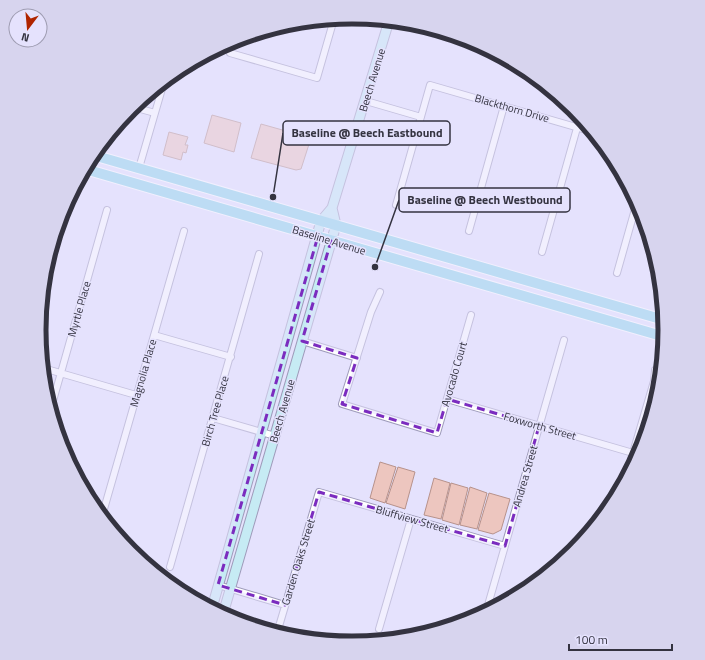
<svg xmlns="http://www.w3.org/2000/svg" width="705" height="660" viewBox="0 0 705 660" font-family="'Titillium Web',sans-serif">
	<rect width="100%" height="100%" fill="#e5e2fd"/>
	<path fill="#edc6bf" stroke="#b7928b" d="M212,115L241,123L234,152L204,143Z
		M261,124L311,138L301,169L296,170L251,158Z
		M169,132L188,137L185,145H188L186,153L183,152L181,160L163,155Z
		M380,462L396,467L385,503L370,498Z
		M398,467L415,472L405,509L386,503Z
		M434,478L450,483L441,519L424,515Z
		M451,483L468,488L459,525L442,520Z
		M470,487L487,493L477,529L460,525Z
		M489,493L510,499L501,530L493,534L478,530Z"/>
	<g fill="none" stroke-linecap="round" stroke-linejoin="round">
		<g stroke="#9e9bba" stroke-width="8">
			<path id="street" d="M230,53L317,78L334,19
				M366,101L421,117
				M133,107L155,113
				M139,168L164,82
				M396,205L430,85L593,132
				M469,231L504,106
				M542,252L577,128
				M617,273L637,202
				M380,292L371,312L342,404L437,433L471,315
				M154,335L231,357
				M302,341L357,358
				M43,368L136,395
				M447,399L633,453
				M51,408L107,210
				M213,418L275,436
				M625,480L654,381L655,370
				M102,516L184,231
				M170,567L259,254
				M218,585L285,605
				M486,612L564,340
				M379,629L411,519
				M277,633L319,492L505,546"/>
		</g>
		<g stroke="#9e9bba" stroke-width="11">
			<path id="secondary" d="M212,608L321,221L332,208L389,21
				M223,614L336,225L332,208"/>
		</g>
		<g stroke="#fff" stroke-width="12">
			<path id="primary" d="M93,155L664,320
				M85,169L665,337"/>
		</g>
		<use href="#street" stroke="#fff" stroke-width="6"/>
		<use href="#secondary" stroke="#c6ebf4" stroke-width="9"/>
		<use href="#primary" stroke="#8cd6e8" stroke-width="10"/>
	</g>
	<path d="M0 0H705V660H0ZM318,236L331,241L302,341L357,358L342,404L437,433L447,399L539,426L505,546L319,492L285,605L218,585Z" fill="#e5e2fd" fill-opacity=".55" fill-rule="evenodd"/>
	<path fill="none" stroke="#7b2cbf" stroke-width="3" stroke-dasharray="8 5" stroke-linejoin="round" d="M318,236L331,241L302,341L357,358L342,404L437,433L447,399L539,426L505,546L319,492L285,605L218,585Z"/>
	<g text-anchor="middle" stroke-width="3" stroke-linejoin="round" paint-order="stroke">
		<g font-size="11" fill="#343340" stroke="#e5e2fd">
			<text transform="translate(372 80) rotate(-73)" y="4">Beech Avenue</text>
			<text transform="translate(512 108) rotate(16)" y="4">Blackthorn Drive</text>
			<text transform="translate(329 240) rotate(17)" y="4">Baseline Avenue</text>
			<text transform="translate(79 309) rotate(-74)" y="4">Myrtle Place</text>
			<text transform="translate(143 373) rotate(-74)" y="4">Magnolia Place</text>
			<text transform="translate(454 374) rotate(-74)" y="4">Avocado Court</text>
			<text transform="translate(215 411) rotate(-74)" y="4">Birch Tree Place</text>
			<text transform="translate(282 411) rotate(-74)" y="4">Beech Avenue</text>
			<text transform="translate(540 426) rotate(16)" y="4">Foxworth Street</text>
			<text transform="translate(525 476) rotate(-74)" y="4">Andrea Street</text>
			<text transform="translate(412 519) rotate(16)" y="4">Bluffview Street</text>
			<text transform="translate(298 562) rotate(-73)" y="4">Garden Oaks Street</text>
		</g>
	</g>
	<path d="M0 0H705V660H0ZM46 330a306 306 0 1 1 612 0a306 306 0 1 1-612 0Z" fill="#d7d4ee" fill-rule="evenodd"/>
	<path fill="none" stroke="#343340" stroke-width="5" d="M46 330a306 306 0 1 1 612 0a306 306 0 1 1-612 0Z"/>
	<path fill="none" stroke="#343340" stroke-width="1.5" d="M273 197L283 133M375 267L399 200"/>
	<g fill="#343340" stroke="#e5e2fd" stroke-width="1.5">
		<circle cx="273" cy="197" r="4"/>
		<circle cx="375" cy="267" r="4"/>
	</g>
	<g fill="#e5e2fd" stroke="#343340" stroke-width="1.5">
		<rect x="283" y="121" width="167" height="24" rx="4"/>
		<rect x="399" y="188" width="171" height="24" rx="4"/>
	</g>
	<g font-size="12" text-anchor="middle" font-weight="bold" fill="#343340">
		<text x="367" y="137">Baseline @ Beech Eastbound</text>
		<text x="485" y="204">Baseline @ Beech Westbound</text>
	</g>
	<g transform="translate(28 28) rotate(196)"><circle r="19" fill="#e5e2fd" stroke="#9e9cb1"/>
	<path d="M0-3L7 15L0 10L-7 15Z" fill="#b02400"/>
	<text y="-6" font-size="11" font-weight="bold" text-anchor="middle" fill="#343340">N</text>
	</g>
	<path d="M569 644v6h103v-6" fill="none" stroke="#343340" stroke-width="2"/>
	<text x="575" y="644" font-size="12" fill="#343340" stroke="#e5e2fd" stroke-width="3" paint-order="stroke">100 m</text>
</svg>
